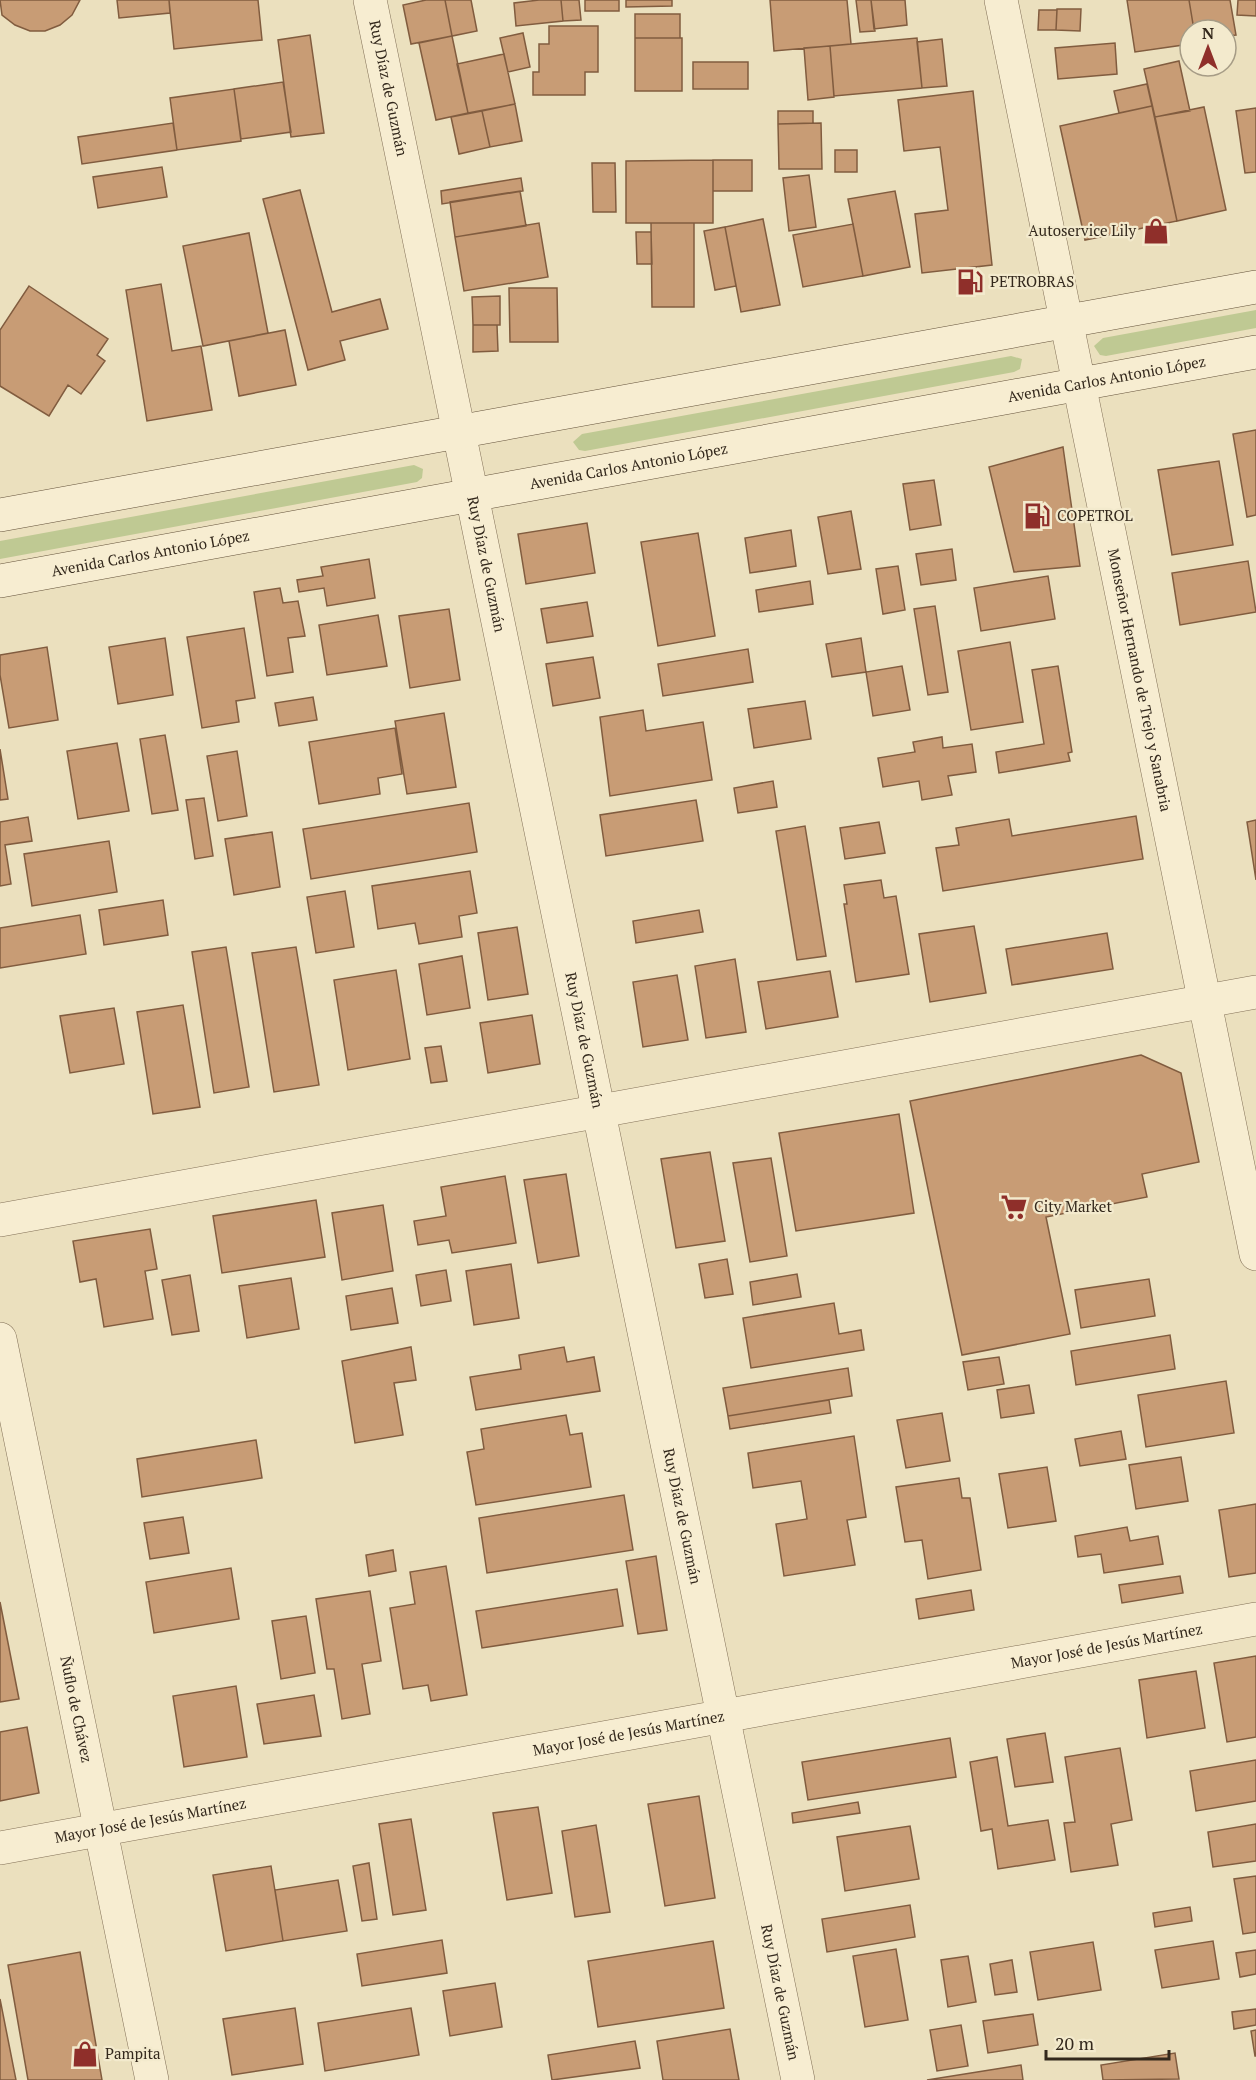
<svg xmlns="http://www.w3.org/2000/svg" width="1256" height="2080" viewBox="0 0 1256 2080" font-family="'PT Serif',serif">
	<rect width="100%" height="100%" fill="#ebe0be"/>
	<path fill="#bfc993" d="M1256,310V328L1106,356L1100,355L1094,346L1103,338Z
		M1011,356L1022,359L1020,369L1014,372L585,451L579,450L573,442L582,434Z
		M414,465L423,469L422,478L417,482L0,559V541Z"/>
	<path fill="#c89c75" stroke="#815c3f" stroke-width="1.5" d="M0,0H80L72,15L60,25L45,31H30L15,25L2,15Z
		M117,0H169L170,13L119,18Z
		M169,0H258L262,40L174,49Z
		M426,0H445L452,36L411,44L403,5Z
		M445,0H471L477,31L452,36Z
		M539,0H561L563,21L516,26L514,3Z
		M561,0H579L581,20L563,21Z
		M585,0H619V11H585Z
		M626,0H672V6L626,7Z
		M770,0H847L851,44L774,51Z
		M856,0H871L875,31L860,32Z
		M871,0H905L907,25L874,29Z
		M1127,0H1189L1194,30H1190V44L1135,52Z
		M1189,0H1230L1236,35L1226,36V30H1194Z
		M1238,0H1256V16L1237,15Z
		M1057,9H1081L1080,31L1056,30Z
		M1039,10H1057L1056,30H1038Z
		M635,14H680V38H635Z
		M549,26H598V72H585V95H533V72H539V44H549Z
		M523,33L530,67L508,72L500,38Z
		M310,35L324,133L291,137L278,40Z
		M452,36L468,113L436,120L419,43Z
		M635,38H682V91H635Z
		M917,38L922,88L834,96L830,46Z
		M942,39L947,86L922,88L917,42Z
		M1115,43L1117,74L1058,79L1055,48Z
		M830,46L834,97L808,100L804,48Z
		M504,54L515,104L468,113L457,64Z
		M1179,61L1190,111L1155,117L1144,69Z
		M693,62H748V89H693Z
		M283,82L291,132L241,139L234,89Z
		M1147,84L1152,106L1119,113L1114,91Z
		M234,89L241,141L177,150L170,98Z
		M973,91L992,265L922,273L915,214L948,210L940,147L904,151L898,100Z
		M515,104L522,141L490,147L482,111Z
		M1152,106L1177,221L1085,240L1060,126Z
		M1204,107L1226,210L1177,221L1155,117Z
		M1256,108V172L1245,173L1236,111Z
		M482,111L490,147L459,154L451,117Z
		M778,111H813V123L778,124Z
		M173,123L177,150L82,164L78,137Z
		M821,123L822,169H779L778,124Z
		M835,150H857V172H835Z
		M713,160H752V191H713Z
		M713,160V223H626V161Z
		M592,163H615L616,212H593Z
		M162,167L167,197L98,208L93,177Z
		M809,175L816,227L789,231L783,178Z
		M521,178L523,191L442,204L441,191Z
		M300,190L332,312L380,299L388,329L340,341L345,360L308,370L263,199Z
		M520,191L526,226L455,237L450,202Z
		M895,191L910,267L863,276L848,199Z
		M763,219L780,305L741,312L725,227Z
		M539,223L548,277L464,291L455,237Z
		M651,223H694V307H652Z
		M853,224L863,276L803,287L793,235Z
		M725,227L736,286L715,290L704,231Z
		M636,232H651L652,264H637Z
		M249,233L268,333L203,346L183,246Z
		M161,284L172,351L201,346L212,410L147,421L126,290Z
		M29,286L108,339L97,355L105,361L81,394L68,385L49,416L0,386V330Z
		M509,288H557L558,342H510Z
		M500,296V325H473L472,297Z
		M473,325H497L498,351L473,352Z
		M285,330L296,385L239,396L229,341Z
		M1256,430V515L1247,517L1233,434Z
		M1063,447L1080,566L1014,572L989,467Z
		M1219,461L1233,545L1172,555L1158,470Z
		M934,480L941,525L910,530L903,484Z
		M851,511L861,569L828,574L818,517Z
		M587,523L595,573L526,584L518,534Z
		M791,530L796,566L750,573L745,538Z
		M698,533L715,636L658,646L641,542Z
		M952,549L956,580L921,585L916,554Z
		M369,559L375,598L327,606L324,588L299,592L297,580L323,576L321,567Z
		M1248,561L1256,612L1180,625L1172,573Z
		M898,566L905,610L883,614L876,569Z
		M1048,576L1055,619L981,631L974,588Z
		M810,581L813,604L759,612L756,590Z
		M280,588L283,603L298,601L305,636L288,638L293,672L267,676L254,592Z
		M587,602L593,636L547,643L541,609Z
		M935,606L948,692L928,695L914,609Z
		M449,609L460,680L410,688L399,616Z
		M378,615L387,666L327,675L319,625Z
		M244,628L255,698L236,701L239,722L202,728L187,637Z
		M165,638L173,695L118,704L109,647Z
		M861,638L866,672L832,677L826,644Z
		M1010,642L1023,722L971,730L958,651Z
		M47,647L58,720L9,728L0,675V655Z
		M748,649L753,682L663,696L658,664Z
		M593,657L600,698L553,706L546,664Z
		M902,666L910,710L873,716L866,672Z
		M1058,666L1072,752L1068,753L1070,761L999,773L996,752L1044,744L1032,670Z
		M313,697L317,720L279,726L275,703Z
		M805,701L811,739L754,748L748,709Z
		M643,710L646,731L703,722L712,780L610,796L600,717Z
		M444,713L456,787L407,794L395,721Z
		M395,728L402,774L378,778L380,794L319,804L309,742Z
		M165,735L178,810L152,814L140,739Z
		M942,737L943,748L972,744L976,772L948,776L952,795L922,800L919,781L883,787L878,758L915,752L913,742Z
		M117,743L129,811L78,819L67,751Z
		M0,749L8,799L0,800Z
		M237,751L247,816L218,821L207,756Z
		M773,781L777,807L738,813L734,788Z
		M204,798L213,856L195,859L186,800Z
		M696,800L703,841L606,856L600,815Z
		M469,803L477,852L311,879L303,829Z
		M1136,816L1143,859L943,891L936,848L959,845L956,828L1009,819L1012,836Z
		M28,817L32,841L5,845L11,884L0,886V822Z
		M1256,820V880L1247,822Z
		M879,822L885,853L845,859L840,828Z
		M805,826L826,956L797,960L776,831Z
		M272,832L280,887L234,895L225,839Z
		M109,841L117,892L32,906L24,854Z
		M470,871L477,913L459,916L462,937L419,944L415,923L378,929L372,886Z
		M881,880L884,898L896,896L909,974L856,982L844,904H847L844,885Z
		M345,891L354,947L316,953L307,897Z
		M163,900L168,935L104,945L99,910Z
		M699,910L703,932L636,943L633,921Z
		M80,915L86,954L0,968V928Z
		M974,926L986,993L930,1002L919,934Z
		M517,927L528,994L488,1000L478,933Z
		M1107,933L1113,969L1012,985L1006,949Z
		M226,947L249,1087L214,1093L192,952Z
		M296,947L319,1085L274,1092L252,953Z
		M462,956L470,1008L427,1015L419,964Z
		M735,959L746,1032L706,1038L695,966Z
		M396,970L410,1059L348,1070L334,980Z
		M830,971L838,1017L766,1029L758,982Z
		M677,975L688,1040L643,1047L633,982Z
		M183,1005L200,1107L153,1114L137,1012Z
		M114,1008L124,1064L70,1073L60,1016Z
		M532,1015L540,1064L488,1073L480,1023Z
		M441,1046L447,1081L431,1083L425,1048Z
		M1141,1055L1181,1073L1199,1162L1142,1174L1147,1197L1046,1217L1070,1334L962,1355L910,1101Z
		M899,1114L914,1213L796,1231L779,1133Z
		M710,1152L725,1241L676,1248L661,1159Z
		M771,1158L787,1256L750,1262L733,1163Z
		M566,1174L579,1256L538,1263L524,1180Z
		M505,1176L516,1243L452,1253L449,1240L418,1245L414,1221L446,1216L441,1187Z
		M316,1200L325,1257L222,1273L213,1216Z
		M383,1205L393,1271L342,1280L332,1213Z
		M150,1229L157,1269L145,1271L153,1319L104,1327L96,1279L80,1282L73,1241Z
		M727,1259L733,1294L705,1298L699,1264Z
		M511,1264L519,1318L474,1325L466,1271Z
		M446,1270L451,1301L421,1306L416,1275Z
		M797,1274L801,1297L753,1305L750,1282Z
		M190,1275L199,1331L172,1335L162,1280Z
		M291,1278L299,1329L247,1338L239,1286Z
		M1149,1279L1155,1316L1081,1328L1075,1290Z
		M392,1288L398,1323L351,1330L346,1296Z
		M834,1303L839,1334L861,1330L864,1350L751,1368L743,1318Z
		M1170,1335L1175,1369L1076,1385L1071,1351Z
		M411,1347L416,1380L394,1383L403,1435L355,1443L342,1361Z
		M564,1347L567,1362L594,1357L600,1391L476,1410L470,1377L521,1369L519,1355Z
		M999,1357L1004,1384L968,1390L963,1362Z
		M848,1368L852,1396L728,1416L723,1388Z
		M1226,1381L1234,1433L1146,1447L1138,1395Z
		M1029,1385L1034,1413L1001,1418L997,1390Z
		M829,1400L831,1413L730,1429L728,1416Z
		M942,1413L950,1461L906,1468L897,1420Z
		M566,1415L570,1435L582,1433L591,1487L476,1505L467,1452L484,1449L481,1429Z
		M1121,1431L1126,1459L1080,1466L1075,1439Z
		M854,1436L866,1517L847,1520L855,1565L784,1576L776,1524L807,1519L801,1481L753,1488L748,1453Z
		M256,1440L262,1478L142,1497L137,1459Z
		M1181,1457L1188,1501L1136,1509L1129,1465Z
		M1047,1467L1056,1521L1008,1528L999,1474Z
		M959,1478L962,1498H970L981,1570L928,1579L922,1540L905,1542L896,1487Z
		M624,1495L633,1550L487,1573L479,1518Z
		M1256,1504V1573L1229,1577L1219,1510Z
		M183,1517L189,1553L150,1559L144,1523Z
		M1127,1527L1130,1541L1158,1536L1163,1564L1104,1573L1101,1554L1078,1557L1075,1536Z
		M393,1550L396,1571L369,1576L366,1555Z
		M656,1556L667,1630L638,1634L626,1561Z
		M446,1566L467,1695L431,1701L428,1685L403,1689L390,1608L415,1604L410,1572Z
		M231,1568L239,1619L154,1633L146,1582Z
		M1180,1576L1183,1593L1122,1603L1119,1585Z
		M617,1589L623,1626L482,1648L476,1611Z
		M971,1590L974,1610L919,1619L916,1599Z
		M370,1591L381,1661L362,1664L370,1714L342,1719L334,1669H327L316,1599Z
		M0,1602L19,1699L0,1702Z
		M306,1616L315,1673L281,1679L272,1621Z
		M1256,1656V1737L1227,1742L1214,1663Z
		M1196,1671L1205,1728L1147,1738L1139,1680Z
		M236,1686L247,1757L184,1767L173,1696Z
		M314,1695L321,1736L264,1744L257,1704Z
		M27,1727L39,1793L0,1801V1732Z
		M1045,1733L1053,1782L1015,1787L1007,1739Z
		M950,1738L956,1777L808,1800L802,1762Z
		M1120,1748L1132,1820L1111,1824L1118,1865L1071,1872L1064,1823L1075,1822L1065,1757Z
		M997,1757L1008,1826L1048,1820L1055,1860L998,1869L992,1829L981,1831L970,1762Z
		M1256,1760V1801L1196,1811L1190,1771Z
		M699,1796L715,1898L665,1906L648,1804Z
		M858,1802L860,1813L793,1823L792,1813Z
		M538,1807L552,1893L507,1900L493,1813Z
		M411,1819L426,1910L393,1915L379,1824Z
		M1256,1824V1861L1213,1867L1208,1832Z
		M596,1825L610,1912L575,1917L562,1831Z
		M910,1826L919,1879L845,1891L837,1837Z
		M369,1863L377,1919L362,1921L353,1866Z
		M271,1866L283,1941L226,1951L213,1875Z
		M1256,1876V1932L1243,1934L1234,1879Z
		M338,1880L347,1931L283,1941L275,1890Z
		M910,1905L915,1937L827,1952L822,1919Z
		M1190,1907L1192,1921L1155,1927L1153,1913Z
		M442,1940L447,1973L362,1986L357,1954Z
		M713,1941L724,2008L598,2027L588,1961Z
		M1213,1941L1219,1979L1162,1988L1155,1950Z
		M1093,1942L1101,1990L1038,2000L1030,1952Z
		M896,1949L908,2020L865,2027L853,1956Z
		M1256,1950V1974L1240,1977L1236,1953Z
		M80,1952L102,2080H28L8,1965Z
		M968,1956L976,2002L948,2007L941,1960Z
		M1012,1960L1017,1992L995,1995L990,1964Z
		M495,1983L502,2027L450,2036L443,1991Z
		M0,1999L16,2080H0Z
		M295,2008L303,2064L232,2075L223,2019Z
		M411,2008L419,2055L325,2071L318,2023Z
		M1256,2009V2025L1234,2029L1232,2012Z
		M1033,2014L1038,2045L988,2053L983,2021Z
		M961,2025L968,2066L937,2071L930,2030Z
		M730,2029L739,2080H663L657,2041Z
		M1256,2030V2056H1255L1251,2031Z
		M635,2041L640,2068L552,2080L548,2055Z
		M1175,2053L1179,2079L1103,2080L1101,2065Z
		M1021,2065L1023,2080H927Z"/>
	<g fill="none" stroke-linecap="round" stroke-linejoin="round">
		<g stroke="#837158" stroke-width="34">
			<g id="minor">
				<path id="s1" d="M370,0L798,2080"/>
				<path id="s2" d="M1001,0L1256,1254"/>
				<path d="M0,1220L1256,992"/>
				<path id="s3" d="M0,1848L1256,1619"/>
			</g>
		</g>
		<g stroke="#837158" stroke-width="34">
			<g id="tertiary">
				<path id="s4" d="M0,1339L152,2080"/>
			</g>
		</g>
		<g stroke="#64523b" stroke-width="34">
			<g id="secondary">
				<path d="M0,515L1256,287"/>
				<path id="s5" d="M0,581L1256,352"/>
			</g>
		</g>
		<use href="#minor" stroke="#f7edd1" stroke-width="33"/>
		<use href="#tertiary" stroke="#f7edd1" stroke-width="33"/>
		<use href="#secondary" stroke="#f7edd1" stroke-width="33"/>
	</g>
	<defs>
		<g id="shop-bare" transform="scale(2.07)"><path d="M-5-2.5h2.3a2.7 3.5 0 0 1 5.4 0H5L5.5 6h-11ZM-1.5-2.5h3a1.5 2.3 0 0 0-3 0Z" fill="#8f2f2a" stroke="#f3eacd" stroke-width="2.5" paint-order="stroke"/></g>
		<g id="fuel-bare" transform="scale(2.07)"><path d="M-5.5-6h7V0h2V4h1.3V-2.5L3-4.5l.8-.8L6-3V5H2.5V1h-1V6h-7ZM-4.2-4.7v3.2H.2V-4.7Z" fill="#8f2f2a" stroke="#f3eacd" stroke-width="2.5" paint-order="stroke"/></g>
		<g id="supermarket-bare" transform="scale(2.07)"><path d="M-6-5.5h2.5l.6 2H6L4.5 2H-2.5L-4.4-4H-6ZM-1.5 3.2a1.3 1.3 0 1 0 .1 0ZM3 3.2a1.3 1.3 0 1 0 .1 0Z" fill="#8f2f2a" stroke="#f3eacd" stroke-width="2.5" paint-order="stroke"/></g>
	</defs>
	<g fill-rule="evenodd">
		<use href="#shop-bare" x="1156" y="231"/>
		<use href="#fuel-bare" x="970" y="282"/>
		<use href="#fuel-bare" x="1037" y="516"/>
		<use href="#supermarket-bare" x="1014" y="1207"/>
		<use href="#shop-bare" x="85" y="2054"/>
	</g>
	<g text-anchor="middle" stroke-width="4.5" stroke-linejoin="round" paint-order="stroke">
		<g font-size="15" fill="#33281c" stroke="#f3eacd">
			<text dy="5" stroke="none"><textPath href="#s1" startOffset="90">Ruy Díaz de Guzmán</textPath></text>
			<text dy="5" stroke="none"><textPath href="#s5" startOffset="1125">Avenida Carlos Antonio López</textPath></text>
			<text dy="5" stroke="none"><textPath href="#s5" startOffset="639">Avenida Carlos Antonio López</textPath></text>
			<text dy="5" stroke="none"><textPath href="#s5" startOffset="153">Avenida Carlos Antonio López</textPath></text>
			<text dy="5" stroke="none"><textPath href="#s1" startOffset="576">Ruy Díaz de Guzmán</textPath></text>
			<text dy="5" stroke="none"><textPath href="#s2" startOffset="694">Monseñor Hernando de Trejo y Sanabria</textPath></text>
			<text dy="5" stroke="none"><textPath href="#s1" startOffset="1062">Ruy Díaz de Guzmán</textPath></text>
			<text dy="5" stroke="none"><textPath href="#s1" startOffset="1548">Ruy Díaz de Guzmán</textPath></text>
			<text dy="5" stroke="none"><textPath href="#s3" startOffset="1125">Mayor José de Jesús Martínez</textPath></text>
			<text dy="5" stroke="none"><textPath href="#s4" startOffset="378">Ñuflo de Chávez</textPath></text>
			<text dy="5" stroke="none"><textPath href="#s3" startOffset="639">Mayor José de Jesús Martínez</textPath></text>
			<text dy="5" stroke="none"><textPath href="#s3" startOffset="153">Mayor José de Jesús Martínez</textPath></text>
			<text dy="5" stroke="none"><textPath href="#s1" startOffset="2034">Ruy Díaz de Guzmán</textPath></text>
		</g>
		<g font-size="15" fill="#33281c" stroke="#f3eacd" text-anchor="start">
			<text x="1136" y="236" text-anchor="end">Autoservice Lily</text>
			<text x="990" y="287">PETROBRAS</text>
			<text x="1057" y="521">COPETROL</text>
			<text x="1034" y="1212">City Market</text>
			<text x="105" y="2059">Pampita</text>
		</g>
	</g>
	<g transform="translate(1208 48)"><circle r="28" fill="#f3eacd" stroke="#a69c86" stroke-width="1.5"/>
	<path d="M0-4.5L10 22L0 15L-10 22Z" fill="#8f2f2a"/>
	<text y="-9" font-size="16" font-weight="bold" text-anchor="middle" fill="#33281c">N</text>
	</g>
	<path d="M1046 2050v9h123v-9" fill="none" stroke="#33281c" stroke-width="3"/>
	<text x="1055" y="2050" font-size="18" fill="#33281c" stroke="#f3eacd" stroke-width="4.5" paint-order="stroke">20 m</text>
</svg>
